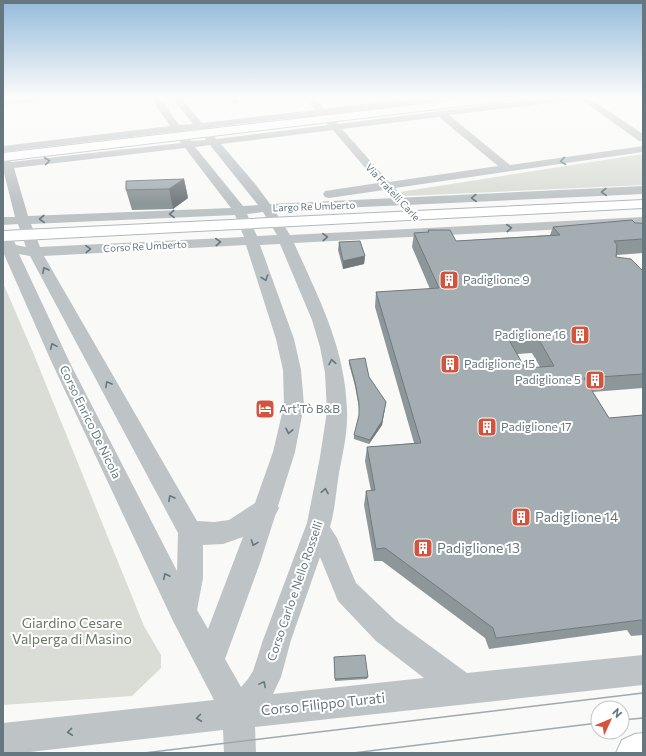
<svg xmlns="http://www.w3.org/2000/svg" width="646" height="756" viewBox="0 0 646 756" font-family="Commissioner,sans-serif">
	<rect width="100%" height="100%" fill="#f9f9f7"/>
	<path fill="#d9ddd6" d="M643,154V185L405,196L400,192Z
		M3,283L32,350L144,626L161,655V668L132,696L3,705Z"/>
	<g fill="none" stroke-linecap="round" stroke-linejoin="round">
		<g stroke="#b2b8bb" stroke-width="2">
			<path id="major" d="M475,98H509L504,101L3,161V153Z
				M643,200V208L3,241V231Z
				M643,733V753H616L622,740L635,734Z"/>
		</g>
		<path fill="#bec3c6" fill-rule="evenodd" d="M14,98H49L45,101L3,105V99Z
			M151,98H160L179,125L193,124L172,98H181L202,123L315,110L306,98H315L324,109L413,98H442L438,101L329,114L338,124L543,98H571L567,101L449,115L510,165L643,146V152L395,188L398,192L396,195C390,196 388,195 384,190L329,198L325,197L323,194L325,191L378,183L333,130L221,144L256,185L270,204L643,186V194L275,211L290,235L643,217V225L294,243C319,299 345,347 347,410C348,430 343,453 339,473C336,491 335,510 330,527L337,538L356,583L396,621L467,673L643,655V685L255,727L256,753H224L223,730L21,753H3V723L214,700L173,621L52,363L3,252V235H11L16,245L26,247L18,224L3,225V217H15L3,169V156L7,157L11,162L181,143L173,132L3,152V146L170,126ZM320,115L328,125L216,139L207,128ZM439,117L498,166L389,182L342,129ZM197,129L206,140L191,141L183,131ZM210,145L258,205L243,206L195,147ZM185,148L231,208L28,216L14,168ZM263,212L277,235L257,236L247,214ZM235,215L244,237L40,247L31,224ZM280,244L312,320L320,347L325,373L327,411L320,457L307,523L263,640L253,671L248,679L241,687L225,659L260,563L275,516L279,508L278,506L295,452L304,405L301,370L294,339L260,245ZM246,245L276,339L283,370L284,405L273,452L255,503L229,520L214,522L197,521L44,256ZM19,254L30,256L178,533L177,571L70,363ZM243,537L208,629L197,610L203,578V545L223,544ZM320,557L338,601L376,641L424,678L273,694L281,677L291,640Z
			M229,98H238L239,101L238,103H232Z
			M579,98H589L643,134V142L639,141Z"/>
		<use href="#major" fill="#fff" fill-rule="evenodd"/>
		<path stroke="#a1a8ac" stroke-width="1.5" d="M622,720L643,718
			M144,753L643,693
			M353,753L598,723"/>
	</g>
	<path fill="#8d9699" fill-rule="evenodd" d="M184,179L188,198L173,209L132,210L126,190Z
		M635,223L643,225V253L617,255L616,257L643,271V388L592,392L609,418L643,415V635L631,636L627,630L489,649L485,638L382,561H374L364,505L366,491H371L365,461L367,447L414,443L375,307L376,292L430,289L412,247L414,233L428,232V230L456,241L550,235L553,227ZM532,353L540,367L525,368L517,354Z
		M339,242L365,256L364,264L343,269L338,250Z
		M349,360L369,377L386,402L382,425L369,444L354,439V435L359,416V408L355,386L349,364Z
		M334,657L368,677L367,679L335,681Z"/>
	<path fill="#737a7d" d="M184,179L188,198L173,209L169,189Z
		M365,256L364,264L343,269V261Z
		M386,402L382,425L369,444L370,440Z"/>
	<path fill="#a4aeb2" stroke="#737a7d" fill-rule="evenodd" d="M184,179L169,189L126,190V181Z
		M632,220L635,223H641L643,225V239L614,241L617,245L616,257L631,259L643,271V374L584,378L609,418L643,415V622L641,620L496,638L493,628L385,548L376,549L366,491L375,490L367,447L421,443L376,292L439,288L414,233L429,232L428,230H450L456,241L560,235L553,227ZM538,338L554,366L525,368L509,340Z
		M360,241L365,256L343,261L339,242Z
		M365,358L369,377L386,402L382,421L370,440L354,435L359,415V404L355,382L349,360Z
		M365,655L368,677L335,679L334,657Z"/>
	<defs><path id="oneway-chevron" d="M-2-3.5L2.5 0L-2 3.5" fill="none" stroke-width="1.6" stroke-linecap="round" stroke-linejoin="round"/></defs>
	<g stroke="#66777f">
		<use href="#oneway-chevron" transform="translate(47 161) rotate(-7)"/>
		<use href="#oneway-chevron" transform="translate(563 161) rotate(172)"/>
		<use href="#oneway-chevron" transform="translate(604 192) rotate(177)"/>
		<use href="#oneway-chevron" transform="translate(474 198) rotate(177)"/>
		<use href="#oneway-chevron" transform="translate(172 214) rotate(178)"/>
		<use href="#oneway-chevron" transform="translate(42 219) rotate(178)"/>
		<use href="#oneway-chevron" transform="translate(509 228) rotate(-3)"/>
		<use href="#oneway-chevron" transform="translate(325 237) rotate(-3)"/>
		<use href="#oneway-chevron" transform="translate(218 242) rotate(-3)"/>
		<use href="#oneway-chevron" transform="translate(88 249) rotate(-3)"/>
		<use href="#oneway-chevron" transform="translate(45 270) rotate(-119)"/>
		<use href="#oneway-chevron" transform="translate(265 278) rotate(71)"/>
		<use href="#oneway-chevron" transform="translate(53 346) rotate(-114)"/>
		<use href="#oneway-chevron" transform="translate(332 362) rotate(-100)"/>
		<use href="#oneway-chevron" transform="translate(108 384) rotate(-119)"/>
		<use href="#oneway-chevron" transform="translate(289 431) rotate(102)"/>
		<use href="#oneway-chevron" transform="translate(325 491) rotate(-80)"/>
		<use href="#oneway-chevron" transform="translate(171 498) rotate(-119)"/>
		<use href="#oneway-chevron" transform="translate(254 543) rotate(110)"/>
		<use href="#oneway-chevron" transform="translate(166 576) rotate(-116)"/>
		<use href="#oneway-chevron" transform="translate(263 684) rotate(-62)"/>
		<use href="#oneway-chevron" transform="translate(199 718) rotate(173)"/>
		<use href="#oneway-chevron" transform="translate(70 732) rotate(174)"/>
	</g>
	<linearGradient id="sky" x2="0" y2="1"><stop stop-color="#94bada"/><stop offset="0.48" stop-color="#fcfcfb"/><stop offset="1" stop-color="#fcfcfb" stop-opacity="0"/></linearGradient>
	<rect width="646" height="204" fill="url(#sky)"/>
	<defs>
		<g id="building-square" transform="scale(1)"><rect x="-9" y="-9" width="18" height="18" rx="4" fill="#d2533e" stroke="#fff"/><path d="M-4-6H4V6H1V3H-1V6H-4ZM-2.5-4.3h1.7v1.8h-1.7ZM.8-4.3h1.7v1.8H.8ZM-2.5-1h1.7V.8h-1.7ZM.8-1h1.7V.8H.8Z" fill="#fff"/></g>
		<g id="hotel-square" transform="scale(1)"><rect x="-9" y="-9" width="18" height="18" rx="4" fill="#d2533e" stroke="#fff"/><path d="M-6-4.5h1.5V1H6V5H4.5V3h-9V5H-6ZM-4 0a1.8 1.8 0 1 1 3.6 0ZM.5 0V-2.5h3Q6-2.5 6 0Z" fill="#fff"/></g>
	</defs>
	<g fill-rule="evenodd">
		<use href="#building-square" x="449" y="280"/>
		<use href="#building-square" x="580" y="335"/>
		<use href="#building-square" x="450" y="364"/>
		<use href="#building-square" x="595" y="380"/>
		<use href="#hotel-square" x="265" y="409"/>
		<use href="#building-square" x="487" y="427"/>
		<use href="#building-square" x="521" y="517"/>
		<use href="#building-square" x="423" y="548"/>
	</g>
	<g text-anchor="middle" stroke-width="4" stroke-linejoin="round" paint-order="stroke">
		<g font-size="10" fill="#66777f" stroke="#fff">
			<text transform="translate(393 192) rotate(47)" y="4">Via Fratelli Carle</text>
			<text transform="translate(314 206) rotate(-2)" y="4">Largo Re Umberto</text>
			<text transform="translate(145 246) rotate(-3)" y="4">Corso Re Umberto</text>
		</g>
		<g font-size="12" fill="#66777f" stroke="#fff" text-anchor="start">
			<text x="463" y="284">Padiglione 9</text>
			<text x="566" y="339" text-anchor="end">Padiglione 16</text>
			<text x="464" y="368">Padiglione 15</text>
			<text x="581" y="384" text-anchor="end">Padiglione 5</text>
			<text x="279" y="413">Art'Tò B&amp;B</text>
			<text x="501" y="431">Padiglione 17</text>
		</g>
		<g font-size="12" fill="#66777f" stroke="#fff">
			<text transform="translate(90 422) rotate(64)" y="4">Corso Enrico De Nicola</text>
			<text transform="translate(295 591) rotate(-71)" y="4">Corso Carlo e Nello Rosselli</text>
		</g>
		<g font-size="14" fill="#66777f" stroke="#fff" text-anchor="start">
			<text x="535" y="522">Padiglione 14</text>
			<text x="437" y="553">Padiglione 13</text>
		</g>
		<g font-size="14" fill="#6a7765" stroke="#fff">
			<text x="72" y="628">Giardino Cesare<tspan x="72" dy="16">Valperga di Masino</tspan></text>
		</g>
		<g font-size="14" fill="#66777f" stroke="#fff">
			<text transform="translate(323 704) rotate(-6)" y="5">Corso Filippo Turati</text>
		</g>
	</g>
	<rect width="646" height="756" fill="none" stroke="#66777f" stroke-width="8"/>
	<g transform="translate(610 720) rotate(46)"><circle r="19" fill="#ffffff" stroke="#c2c9cc"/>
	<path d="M0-3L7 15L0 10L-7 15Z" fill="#d2533e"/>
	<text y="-6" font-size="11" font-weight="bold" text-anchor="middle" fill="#66777f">N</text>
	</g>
</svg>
